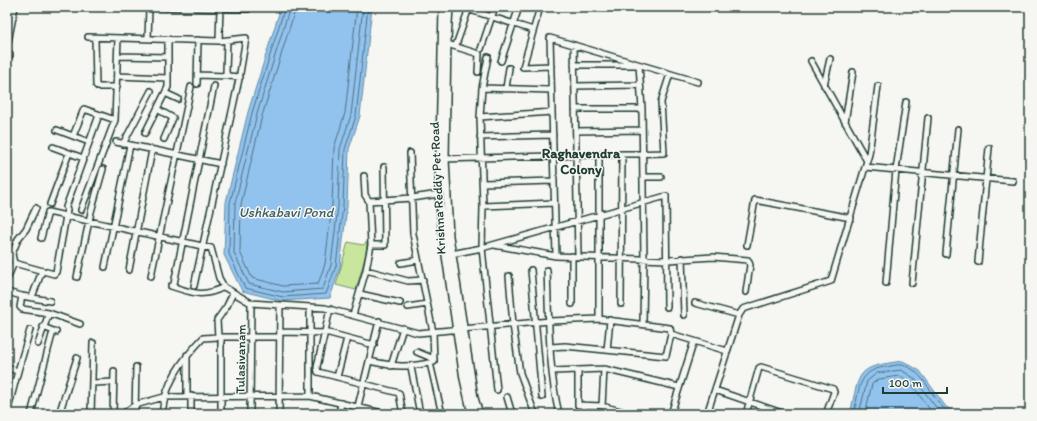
<svg xmlns="http://www.w3.org/2000/svg" width="1037" height="421" viewBox="0 0 1037 421" font-family="Itim,sans-serif">
	<rect width="100%" height="100%" fill="#f6f6f2"/>
	<filter id="ink" filterUnits="userSpaceOnUse"><feTurbulence type="fractalNoise" baseFrequency=".025" numOctaves="2"/><feDisplacementMap in="SourceGraphic" scale="8" xChannelSelector="R" yChannelSelector="G"/><feConvolveMatrix kernelMatrix="1 2 1 2 8 2 1 2 1" color-interpolation-filters="sRGB"/></filter>
	<g filter="url(#ink)">
		<path fill="#c8e69e" stroke="#749269" d="M348,242L363,245L367,242L366,254L356,290L336,285Z"/>
		<path fill="#92c2ee" stroke="#648da4" d="M281,7H372L360,116L349,149L347,206L340,267L330,298L282,301L242,291L224,255L226,202L248,112Z
			M903,361L920,371L946,407L960,414H850C860,370 856,367 903,361Z"/>
		<g fill="none" stroke-linecap="round" stroke-linejoin="round">
			<path stroke="#4d727e" stroke-width="1" d="M285,7L252,113L230,203L229,254L245,288L283,297L326,294L336,266L343,206L345,149L356,116L368,7
				M290,7L257,114L235,203L234,253L249,284L283,292L323,289L331,265L338,206L340,149L351,115L363,7
				M296,7L262,116L241,204L240,252L252,278L283,286L318,284L325,264L332,205L334,148L345,113L357,7
				M854,414C859,392 857,371 884,367C889,367 897,364 902,365C926,370 932,403 951,414
				M859,414L867,381L877,373L901,370L914,378L941,414
				M865,414L872,384L879,379L899,376L910,382L933,414"/>
			<g stroke="#1f3d34" stroke-width="8">
				<path id="street" d="M148,7L248,9
					M461,7L533,30
					M540,7L523,67L551,66
					M88,37L219,41L246,38L239,79L194,286
					M95,38L96,85L98,87H117
					M148,39L149,7
					M227,40L226,73L228,76L240,77
					M219,41L220,7
					M447,44L479,54L478,72
					M456,45L469,8
					M574,45L578,256
					M7,47L15,7
					M481,49L495,7
					M7,55H10
					M118,56L168,57
					M488,57L482,88L480,117L483,206L482,248L497,390
					M501,61L519,7
					M811,61L867,161
					M574,65H639L642,109L644,259L643,324
					M197,75L228,76
					M117,76L168,78
					M197,84L198,40
					M824,85L830,59
					M575,86L639,85
					M482,88L551,90
					M506,88L509,68
					M165,93L178,99
					M157,109L173,118L164,139
					M575,109H642
					M480,117L552,112
					M845,122L853,72
					M57,130L89,142
					M576,131L642,130
					M145,133L168,87V39
					M73,136L84,109L115,120
					M480,137L553,135
					M116,142L221,164
					M123,144L151,91
					M53,147L83,158
					M599,155V319
					M442,159L664,153L661,102L670,74
					M865,167L1013,181
					M643,177H661
					M483,183L554,181
					M369,201L412,198L439,194
					M50,204L69,153
					M483,206L554,203
					M66,207L99,115
					M81,210L115,120L118,38
					M41,238L48,212L66,216L67,210
					M371,245H385L384,167
					M494,245L556,256L668,260L713,257L748,260L750,265L746,292
					M747,245L755,200L851,218
					M451,254L482,248L666,196L667,307
					M946,254L958,129
					M556,256L550,38L698,82
					M572,256V304
					M682,258L684,315
					M978,262L989,148
					M14,263L54,274L56,272L66,216L211,248L219,278L224,287L251,303L325,308L418,333L550,321L599,319L670,328L671,334L727,351
					M401,263L418,260
					M105,267L130,145
					M129,270L152,150
					M366,270L408,281L423,280
					M531,270L542,397
					M547,270C549,317 548,368 559,414
					M151,276L191,87
					M509,276L513,325L520,373L535,414
					M77,277L91,212L103,169
					M7,279L14,263L12,254L18,239L26,229L36,208
					M886,283L896,170L906,102
					M912,283L928,118
					M174,284L214,86
					M171,286C193,293 203,298 224,287
					M7,292L22,296L20,307L22,309L49,313L80,324
					M360,294L400,303
					M22,296L50,301
					M32,297L42,271
					M695,303L739,315
					M621,304L622,154
					M408,307L427,304
					M330,309L317,367L318,372L399,393L403,414
					M353,315L366,270L371,245L369,201L365,195L364,176
					M43,327L56,332
					M280,332L329,333L374,345
					M219,337H280
					M38,344L49,313
					M551,347L565,346L666,356L671,334
					M607,350L610,320
					M417,352L434,359
					M187,355V396
					M369,361C397,367 406,368 434,362L433,332L413,234L410,153
					M430,363L442,414
					M391,366L403,328
					M411,367L420,414
					M7,368L18,371L30,330
					M553,371L604,369L679,387
					M578,371V405L602,406L632,414
					M337,377L347,338
					M93,383L114,382
					M715,390L785,414
					M310,396V307
					M507,397L512,414
					M583,405L585,414
					M358,406L379,321
					M602,406L604,369
					M7,413L18,371
					M31,414L52,335
					M59,414L77,358
					M91,414L93,343
					M113,414L114,371
					M123,414L135,405L164,397L310,396L386,414
					M135,414L136,367
					M162,414C165,383 182,360 203,338L218,337L217,320L227,306L233,293
					M191,414V396
					M221,414V337
					M250,414L251,303
					M279,414L280,306
					M339,414L341,403
					M671,414L694,341
					M707,414L739,315L743,309L831,281L869,154L878,86
					M746,414L759,368L761,367L833,389L834,392L826,414"/>
			</g>
			<g stroke="#1f3d34" stroke-width="10">
				<path id="secondary" d="M443,7L439,194L443,235L464,379L472,414
					M449,7L447,40L445,159L449,236L474,398L479,414"/>
			</g>
			<use href="#street" stroke="#f6f6f2" stroke-width="5"/>
			<use href="#secondary" stroke="#f6f6f2" stroke-width="7"/>
		</g>
	</g>
	<g text-anchor="middle" stroke-width="3" stroke-linejoin="round" paint-order="stroke">
		<g font-size="13" fill="#1f3d34" stroke="#f6f6f2">
			<text transform="translate(437 188) rotate(-93)" y="5">Krishna Reddy Pet Road</text>
			<text transform="translate(240 359) rotate(-89)" y="5">Tulasivanam</text>
		</g>
		<g font-size="14" font-weight="bold" fill="#1f3d34" stroke="#f6f6f2">
			<text x="581" y="158">Raghavendra<tspan x="581" dy="16">Colony</tspan></text>
		</g>
		<g font-size="14" font-style="italic" fill="#3c5e62" stroke="#f6f6f2">
			<text x="286" y="217">Ushkabavi Pond</text>
		</g>
	</g>
	<rect width="1037" height="421" fill="none" stroke="#f6f6f2" stroke-width="24"/>
	<rect x="12" y="12" width="1013" height="397" fill="none" stroke="#1f3d34" stroke-width="1.5" filter="url(#ink)"/>
	<path d="M883 387v6h64v-6" fill="none" stroke="#1f3d34" stroke-width="2"/>
	<text x="889" y="387" font-size="12" fill="#1f3d34" stroke="#f6f6f2" stroke-width="3" paint-order="stroke">100 m</text>
</svg>
